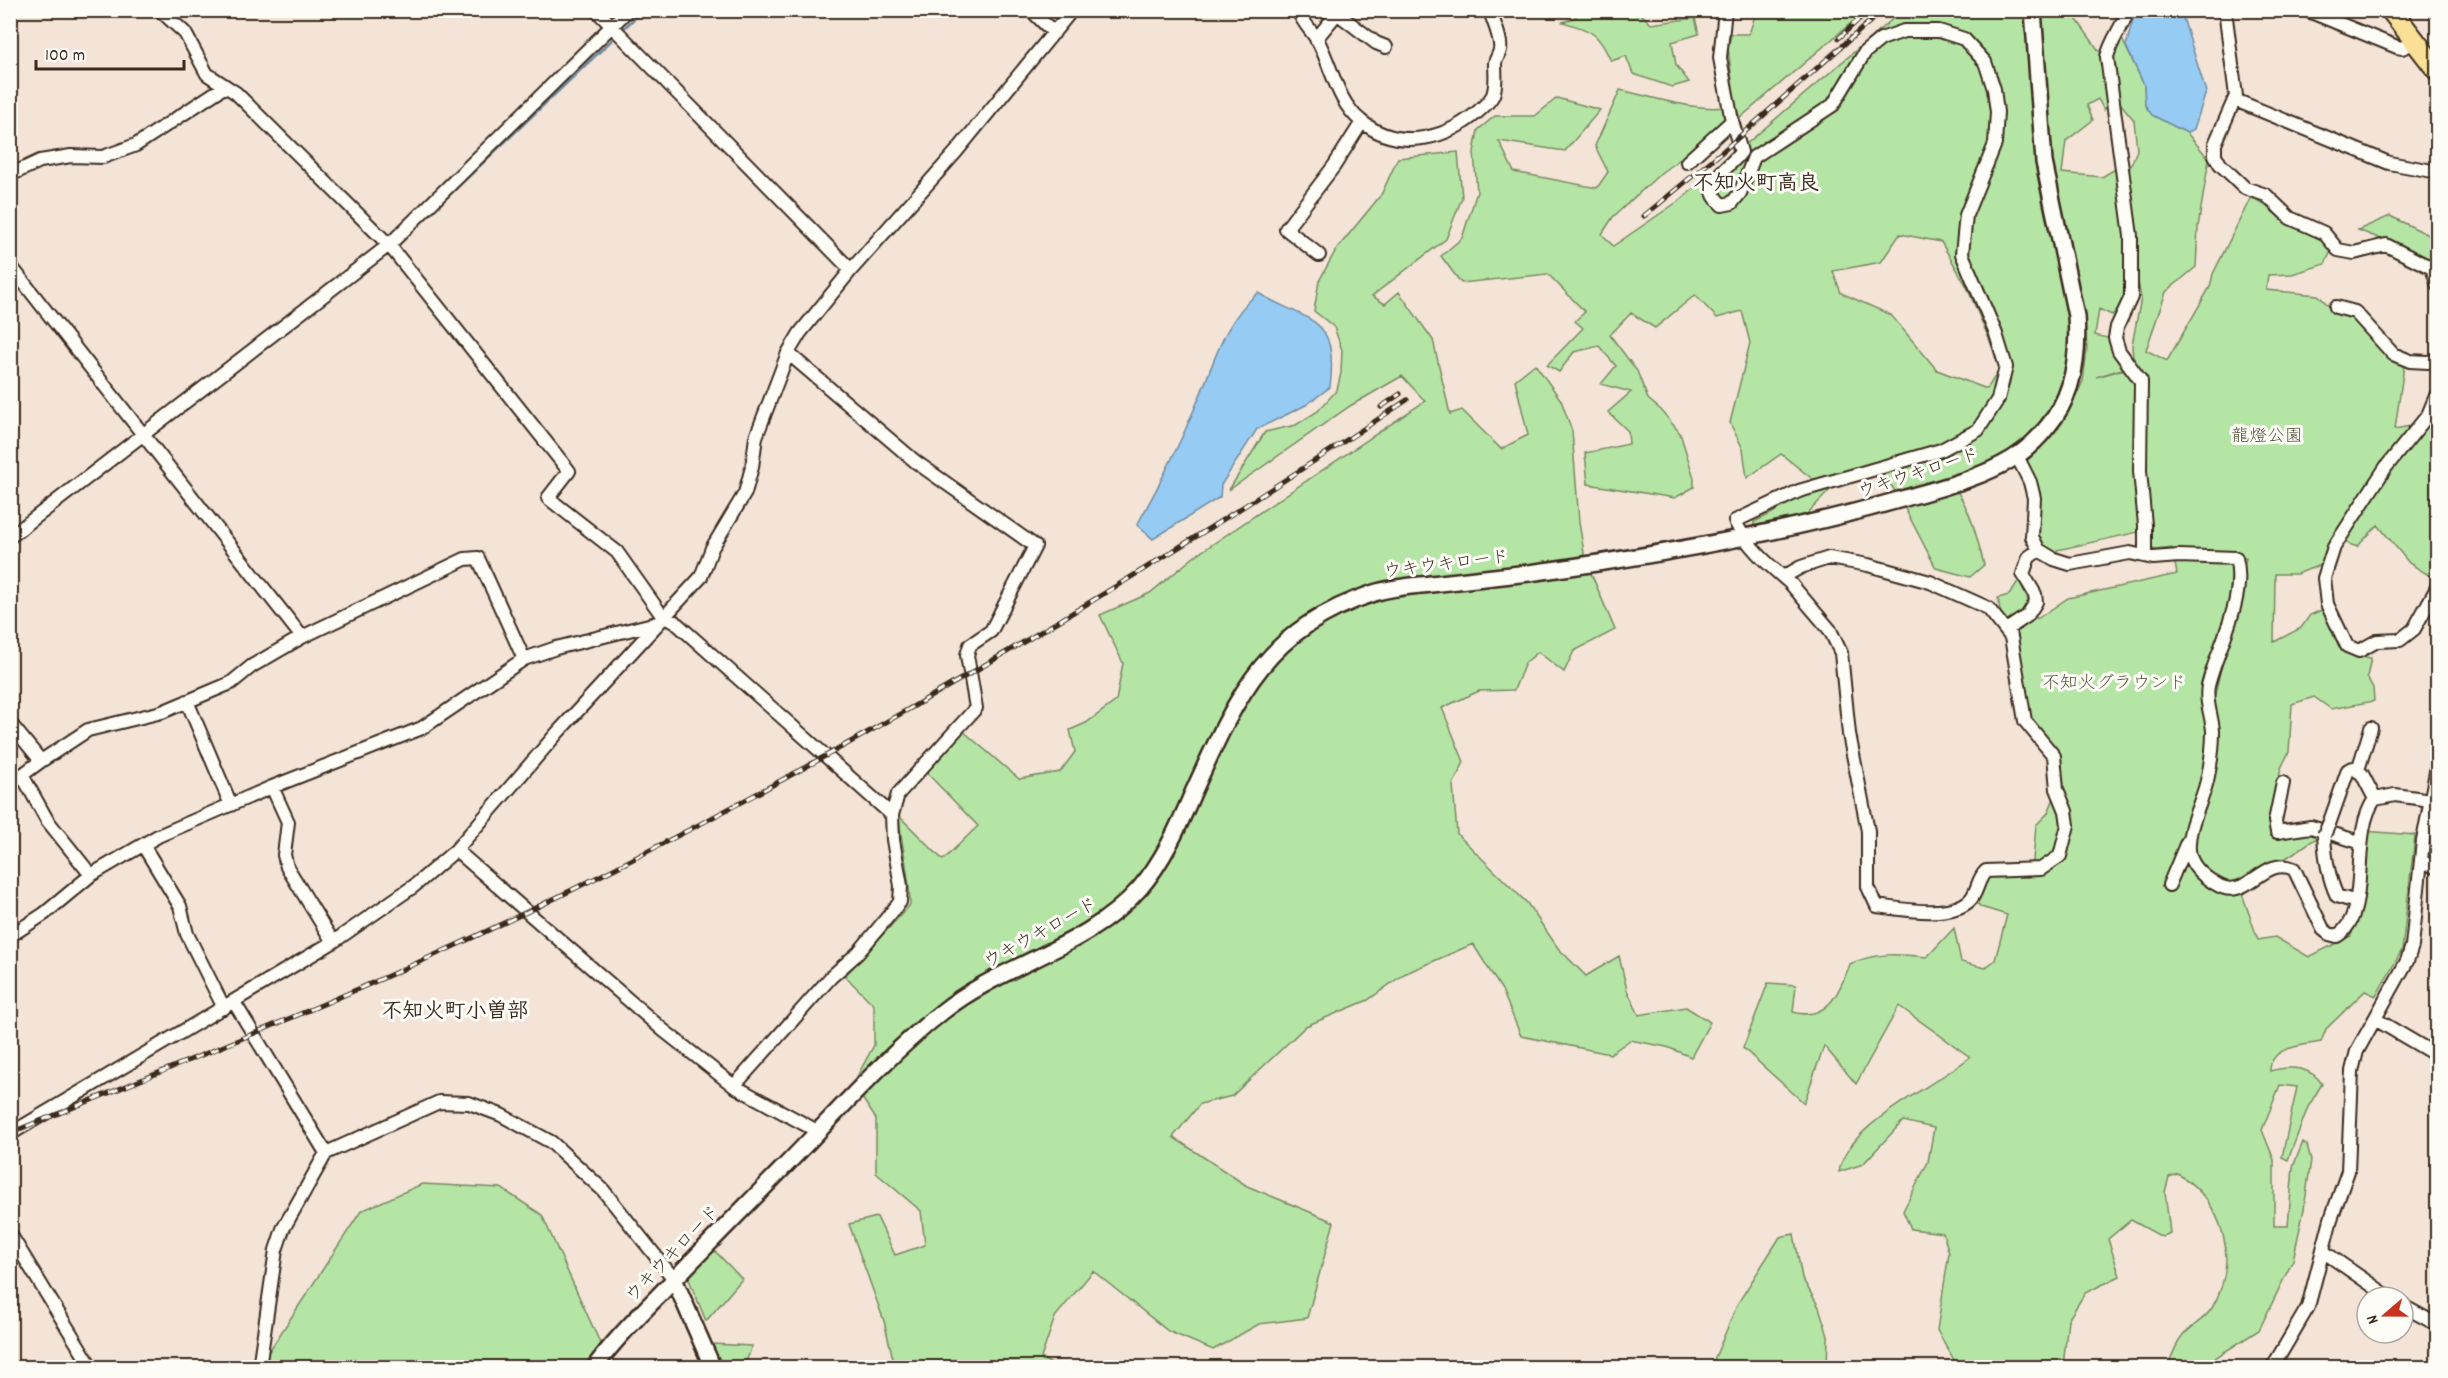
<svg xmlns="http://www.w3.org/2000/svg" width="2448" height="1378" viewBox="0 0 2448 1378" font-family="Dekko,'Klee One',sans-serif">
	<rect width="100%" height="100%" fill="#f3e4d7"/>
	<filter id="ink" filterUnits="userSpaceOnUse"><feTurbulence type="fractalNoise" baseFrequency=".0167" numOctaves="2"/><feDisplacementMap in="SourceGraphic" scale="12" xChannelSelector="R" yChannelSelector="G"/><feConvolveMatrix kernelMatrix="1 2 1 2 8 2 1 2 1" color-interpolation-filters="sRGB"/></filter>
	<g filter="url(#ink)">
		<path fill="#b5e5a5" stroke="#788862" stroke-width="1.5" fill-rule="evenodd" d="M1757,10L1865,11L1740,118L1735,104L1726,108L1723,122L1714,135L1662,172L1613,217L1602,234L1613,246L1683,198L1902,11H2026L2034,50H2042L2039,11L2070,10L2102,55L2110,101L2104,110L2098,99L2087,105L2093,120L2066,141L2062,173L2102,177L2117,168L2126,240L2123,303L2112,315L2099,309L2095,335L2111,339L2114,351L2124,364L2133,360L2132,345L2141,298L2136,270L2133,199L2129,170L2137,150L2134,120L2120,103L2113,46L2121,37L2144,85L2145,105L2152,115L2187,133L2209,159L2198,227L2196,267L2166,292L2146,350L2167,361L2210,287L2213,274L2251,197C2267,204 2274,215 2287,222C2304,231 2319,234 2332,249L2325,264L2292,274L2268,275L2266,290L2318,295L2336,313L2352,317L2375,343L2404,366L2395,429L2430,422L2437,413L2438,509L2435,515L2438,518L2437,578L2435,579L2409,563L2378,525L2357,547L2335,539L2325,563L2297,574H2275L2274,642L2301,628L2310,615L2324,609C2335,634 2341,656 2371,658L2367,677L2373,688L2374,701L2331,709L2314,697L2292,704L2289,752L2281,768L2273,807V833L2276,835L2304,829L2320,836L2286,858L2238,882L2258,940L2275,937L2309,957L2351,936L2362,900L2364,831L2415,835L2402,950L2376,996L2365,991L2326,1029L2321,1042C2302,1046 2270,1046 2270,1071C2289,1066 2310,1066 2322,1084L2308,1107L2288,1160L2282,1157L2297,1087L2280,1085L2262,1130L2274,1160V1226H2288L2293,1167L2303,1142L2307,1145L2311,1160L2304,1209L2293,1260L2259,1330L2201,1367H2174L2169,1362C2173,1354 2176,1344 2182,1337C2190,1326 2205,1320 2212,1308C2240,1260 2224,1202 2178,1174L2169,1177L2165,1192L2170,1233L2162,1237L2131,1220L2108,1239L2120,1276L2085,1293L2068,1320L2063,1367H1958L1937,1330L1949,1253L1943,1233L1911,1229L1903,1211L1928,1162L1934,1128L1903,1121L1863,1164L1839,1172C1847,1123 1933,1088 1970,1057L1899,1006L1856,1084L1824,1046L1804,1103L1743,1048L1768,983L1796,985L1793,1012C1829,1022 1839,991 1850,964C1876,952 1899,954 1927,957L1954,928L1961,962L1985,968L1995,960L2007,915L1981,907L1975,901C1993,864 1993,872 2032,873L2036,825L2048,813L2056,793L2063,837L2061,849L2067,852L2071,840L2070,814L2060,786L2059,762L2054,750L2033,728L2026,714L2019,652L2014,633L2001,616L1998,598L2009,595L2019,580L2037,619L2068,598L2177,574L2172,548L2155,550L2142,543L2138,532L2057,550V555C2025,541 2040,517 2036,489C2035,480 2028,472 2025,463L2056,429L2071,407L2083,381L2087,349L2084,314L2056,191L2049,133L2037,128C2037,143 2037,159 2038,174C2046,253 2094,332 2050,409C2043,420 2036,434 2026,442C2004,460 1973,468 1947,479C1970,503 1976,534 1984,565L1970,577L1936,568L1898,495L1877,466L1834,476L1833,487L1801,520L1754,532V522C1770,515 1785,509 1789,491L1815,481L1781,454L1747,478L1743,449L1730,423L1750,343L1742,311L1717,318L1695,295L1655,328L1631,313L1610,335L1637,371L1648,399L1661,410L1680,433L1694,478V487L1675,498L1588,484L1585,453L1629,444L1628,431L1608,412L1631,392L1601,384L1616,366L1599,346L1574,352L1559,372L1547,365L1583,328L1575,321L1585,312L1548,274L1461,283L1441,256L1462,238L1477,192L1474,152L1478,130L1495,116H1535L1557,98L1600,110L1565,151L1499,141L1514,172L1597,188L1608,172L1595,146L1620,90C1651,96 1707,116 1735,104L1728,48L1731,34H1749ZM1900,234L1941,242L1966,285L2001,367L1987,389L1937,370L1891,315L1841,293L1833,271L1881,262ZM2135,365L2143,381V504L2139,471L2138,382L2129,368L2096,377ZM2246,558L2213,703L2219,734L2212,784L2206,795L2195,836L2193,853L2197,865L2214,881L2212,886L2193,867L2188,854L2187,836L2189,817L2204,775L2209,727L2204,702L2206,679L2226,631L2233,559Z
			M1573,11H1629L1641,14L1651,24L1695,18L1699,34L1672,42L1676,65L1689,82L1672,87L1633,74L1626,56L1611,61C1598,32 1592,31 1563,22L1576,17Z
			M1458,152L1462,198L1446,239L1372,296L1385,304L1399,292L1433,340L1450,414L1462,410L1501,449L1528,435L1515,380L1535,364L1561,400L1572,431L1579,522L1585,559L1615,630L1574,651L1564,672L1538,652L1525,663L1514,690L1479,691L1442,708L1464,762L1453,785L1457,834L1527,903L1558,948L1586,976L1619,956L1627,990L1639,1015L1686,1007L1710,1022L1691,1057L1667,1047L1630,1040L1610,1054L1521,1036L1502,990L1473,944L1404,974L1368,1000L1306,1026L1232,1096L1200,1104L1173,1137L1247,1186L1334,1222L1307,1318L1259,1324L1213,1350L1168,1331L1093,1271L1055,1317L1041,1358L1057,1367H895L884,1321L849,1224L877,1217L895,1255L925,1245L921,1211L876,1173V1119L853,1084L874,1045V1005L845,976L910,905C910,874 901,846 899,816L943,860L978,826L925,771L963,731L1019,779L1060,772L1075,752L1070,730L1086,723L1116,701L1123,663L1100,615L1150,593L1195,556L1425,401L1402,376L1350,406L1229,490L1265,432L1296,425L1318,411L1337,390L1341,373L1342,350L1334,327L1314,311L1319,281L1336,250L1381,195L1398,158Z
			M2390,216L2437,239V269L2386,241L2358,230Z
			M422,1184L501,1188L542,1215L611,1367L258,1368L361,1211Z
			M1794,1234L1802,1278L1819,1307L1828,1336L1827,1367H1711L1738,1303L1780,1237Z
			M713,1249L742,1279L706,1321L688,1277Z
			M711,1344L752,1346L744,1367L722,1368L713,1354Z"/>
		<path fill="#96cbf4" stroke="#728b9e" stroke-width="1.5" d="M2135,11H2181L2206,92L2194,129L2187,133L2152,115L2145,105L2144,85L2126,46Z
			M1258,293C1309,323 1339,314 1330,387L1306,405L1257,429L1221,485L1220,497L1153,539L1137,525C1159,486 1179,446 1196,405C1214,365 1222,322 1258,293Z"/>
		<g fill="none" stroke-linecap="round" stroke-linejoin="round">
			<path stroke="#728b9e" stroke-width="3" d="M621,31L643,10
				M408,234L616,36"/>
			<g stroke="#3b2a1e" stroke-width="16">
				<path id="minor" d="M160,10L185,33L207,74L236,93L389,245L569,471L548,498L617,552L663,617L675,622L892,815
					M596,10L851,270
					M1031,10L1054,33
					M1298,10C1302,22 1312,31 1318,41C1332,67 1337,102 1361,121C1396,150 1441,141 1474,115C1481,109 1489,103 1493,95C1497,83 1495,75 1495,63C1496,58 1499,55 1500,50C1502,39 1493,22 1490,10
					M1725,10L1720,58L1732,121L1741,152C1728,170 1697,183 1722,205L1732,203L1740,193L1754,157L1833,105L1865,52L1881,39L1904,31H1939L1964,39L1985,62L1994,89L1997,112L1995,144L1966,215L1962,254L1996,334L2006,367L1998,399L1978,430L1941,450L1799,491L1735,521C1747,547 1769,565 1791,584L1830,630L1841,653L1849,734L1868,831V887L1877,906C1901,909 1951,919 1970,900C1978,892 1977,879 1986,871L2041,869L2060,856L2068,825L2066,811L2057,789L2054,756L2025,721L2011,637L1988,608L1930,582L1868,565L1829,558L1801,567L1783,577
					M2128,10C2122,28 2111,40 2107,57L2131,236V297L2117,327L2115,338L2119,351L2141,381L2140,471L2145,525V556
					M2225,10L2236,96L2215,144V155L2220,164L2245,188L2266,195L2290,218L2324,233L2338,250L2354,253L2386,245L2432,268L2438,286
					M2306,10L2397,47L2402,48L2416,42
					M1338,14L1376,43L1386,47
					M1316,39L1340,10
					M2235,100L2389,163L2438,172
					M1687,162L1732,121
					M10,175L40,161L71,156L103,157L136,145L224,87
					M1319,255L1286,229L1334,166L1362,122
					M10,265L302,637
					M2336,307L2355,312L2393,354L2410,361L2428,362L2438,360
					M2438,391L2428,415L2386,467L2334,547L2324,578L2327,604L2347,646L2359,651L2377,641L2400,640L2414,629L2438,586
					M2017,456L2030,482L2034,498L2032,537L2039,550L2054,559L2070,564L2130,553L2153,558L2179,556L2236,558C2247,598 2217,648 2208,686C2205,701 2212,716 2213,731C2213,745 2211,762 2208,776C2204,800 2187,825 2189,850C2190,866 2204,877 2216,884C2247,904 2263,854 2294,869L2323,929L2329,934L2337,936C2373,914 2348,835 2375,799L2395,795L2431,800
					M10,537L389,245L628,10
					M2006,630L2027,616L2036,602L2035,594L2023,574L2029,557L2039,550
					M187,701L231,805
					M10,723L41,761L88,730L162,712L231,683L252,666L302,637L465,559L478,558L524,659
					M41,761L22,775L47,820L91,875
					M2358,770L2371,728
					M2283,783L2275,821L2277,832L2311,827L2359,842
					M272,787L288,822L284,855L287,867L333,942
					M2329,824L2348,770L2353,768L2362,774L2375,799
					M2324,835C2325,856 2328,877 2337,896L2356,902
					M143,845L180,906L187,934L224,1008
					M456,850L663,1030L734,1086L819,1132
					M2422,862L2438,868
					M2169,885L2187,842
					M10,936L44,914L91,875L158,836L272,787L422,728L524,659L556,648L657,623
					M234,1002L326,1153L439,1102L469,1103L501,1115L551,1142L603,1190L674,1279
					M2375,1019L2438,1056
					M734,1086L831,977L858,953L900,902L901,886L893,840L892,815L898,794L976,708L967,655L970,645L991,631L1035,546L916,462L788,353
					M10,1134L333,942L414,886L456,850L559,731L701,577L712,548L745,493L752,467L756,437L788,353L800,333L851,270L956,152L1072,10
					M10,1234L92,1368
					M2324,1252L2389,1297
					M2403,1306L2438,1325
					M259,1368L276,1250L283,1229L326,1153
					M2272,1368L2308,1307L2331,1219L2348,1171L2352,1071L2357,1051L2407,961L2412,946L2423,841L2438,761"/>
			</g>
			<g stroke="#3b2a1e" stroke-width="20">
				<path id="tertiary" d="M674,1279L713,1368
					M594,1368C615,1339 641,1314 666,1288C704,1248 743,1209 782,1169C833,1117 885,1057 942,1012C1003,963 1087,949 1140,888C1163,861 1178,828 1192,795C1236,698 1264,629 1374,593C1392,587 1412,586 1431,584C1464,580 1496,577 1529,573C1654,556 1781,534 1902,499C1939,488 1979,479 2012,459C2025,451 2038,439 2048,426C2074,395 2079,355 2076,316L2044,162L2033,10"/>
			</g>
			<g stroke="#3b2a1e" stroke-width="24">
				<path id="trunk" d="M2391,10L2438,71"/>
			</g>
			<use href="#minor" stroke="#fdfcf7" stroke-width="12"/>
			<use href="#tertiary" stroke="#fdfcf7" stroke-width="15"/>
			<use href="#trunk" stroke="#f9e096" stroke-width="20"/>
			<g stroke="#3b2a1e" stroke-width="5">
				<path id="rail" d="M1839,38L1869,10
					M1644,216L1723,151L1883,10
					M1381,407L1400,394
					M10,1133C221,1048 433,963 635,858C901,721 1158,566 1407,400"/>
			</g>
			<use href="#rail" stroke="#fdfcf7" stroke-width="3" stroke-dasharray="9" stroke-linecap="butt"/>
			<g stroke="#3b2a1e" stroke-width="16" stroke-linecap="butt">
				<path id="minor-bridge" d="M2324,835L2329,824"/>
			</g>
			<use href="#minor-bridge" stroke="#fdfcf7" stroke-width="12"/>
		</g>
	</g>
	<g text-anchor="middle" stroke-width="6" stroke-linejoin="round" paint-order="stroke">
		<g font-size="18" fill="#5a5940" stroke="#fdfcf7">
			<text x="2267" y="441">龍燈公園</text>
			<text x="2114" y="688">不知火グラウンド</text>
		</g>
		<g font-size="18" fill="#3b2a1e" stroke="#fdfcf7">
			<text transform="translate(1918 472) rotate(-18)" y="6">ウキウキロード</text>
			<text transform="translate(1446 563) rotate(-7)" y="6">ウキウキロード</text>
			<text transform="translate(1040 932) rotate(-29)" y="6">ウキウキロード</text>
			<text transform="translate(672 1253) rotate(-46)" y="6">ウキウキロード</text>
		</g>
		<g font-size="21" font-weight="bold" fill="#3b2a1e" stroke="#fdfcf7">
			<text x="1756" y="189">不知火町高良</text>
			<text x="455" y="1017">不知火町小曽部</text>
		</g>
	</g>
	<rect width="2448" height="1378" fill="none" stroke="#fdfcf7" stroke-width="36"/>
	<rect x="18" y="18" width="2412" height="1342" fill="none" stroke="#3b2a1e" stroke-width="2" filter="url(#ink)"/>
	<g transform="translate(2385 1315) rotate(250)"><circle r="28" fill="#fdfcf7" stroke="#afa8a0" stroke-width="1.5"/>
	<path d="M0-4.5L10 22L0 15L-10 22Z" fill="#c8321e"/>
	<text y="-9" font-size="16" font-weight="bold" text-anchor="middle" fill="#3b2a1e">N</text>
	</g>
	<path d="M36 60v9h148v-9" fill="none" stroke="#3b2a1e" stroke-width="3"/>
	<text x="45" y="60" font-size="18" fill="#3b2a1e" stroke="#fdfcf7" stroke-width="4.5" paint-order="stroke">100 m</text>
</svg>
